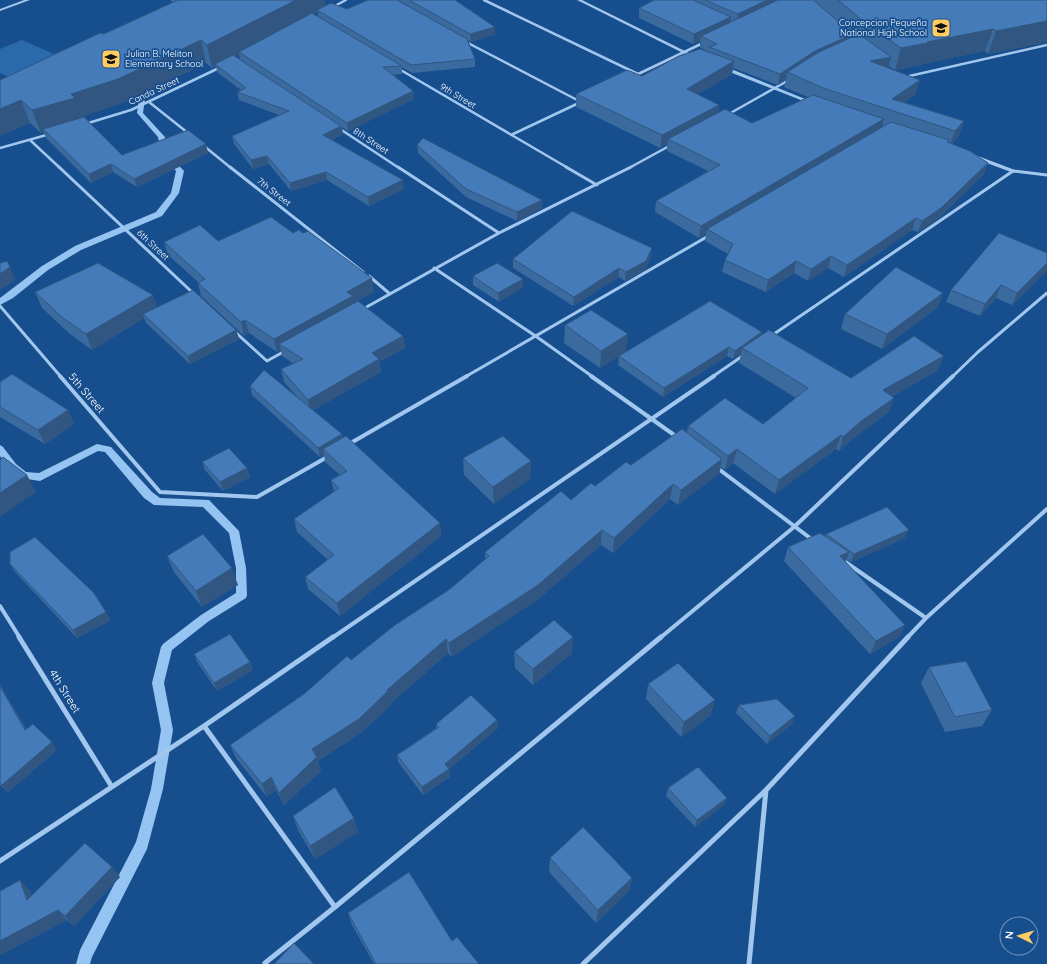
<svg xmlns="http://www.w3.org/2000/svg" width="1047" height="964" viewBox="0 0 1047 964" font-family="Quicksand,sans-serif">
	<rect width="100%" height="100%" fill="#174e8e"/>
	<path fill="#2969ac" d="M22,40L70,61L22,83L0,73V49Z"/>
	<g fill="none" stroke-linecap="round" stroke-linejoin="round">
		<path fill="#95c3f2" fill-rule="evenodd" d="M134,84L146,92L143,113L165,137L169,155L184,171L179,193L162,216L81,250L48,270L13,298L0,305V298L42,266L75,246L156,212L171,193L176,171L162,155L158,137L137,113L140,93L131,86Z
			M97,444L111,447L152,492L160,498L209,500L239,531L246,568L247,595L246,598L209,621L172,650L164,683L173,730L163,789L147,849L92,957L90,964H76L80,950L136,842L151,789L161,730L152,683L161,647L163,644L201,615L236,593V568L229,533L203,507L154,505L144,498L105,452L98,451L40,481L20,478L10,470L0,456V445L3,447L16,464L26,472L39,473Z"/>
		<path stroke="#a2c7ef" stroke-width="2.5" d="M484,0L638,74
			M333,7L346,0
			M466,42L581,102
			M399,69L568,168
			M634,76L703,43
			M905,77L1047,45
			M149,102L188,133
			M727,115L789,80
			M85,124L131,110L221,67
			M337,127L399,168
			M511,135L581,102
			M30,140L60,168
			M204,146L231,168
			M0,148L50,134
			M629,168L671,145"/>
		<path stroke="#a2c7ef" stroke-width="3" d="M59,167L194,294
			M230,167L363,272
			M398,167L499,233
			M566,167L597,185
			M434,268L537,337L593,377
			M369,276L390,294
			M0,306L61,377
			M363,309L499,233L631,167
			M234,331L267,361L285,351
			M771,336L1013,171L1047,175
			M465,377L710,235
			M712,377L744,355
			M952,377L978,352L1047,293"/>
		<path stroke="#a2c7ef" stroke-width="4" d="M60,376L160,492L257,497L329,456
			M591,376L677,437
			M349,444L467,376
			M716,467L814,541
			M841,559L926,618
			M0,606L20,638
			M332,638L714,376
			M660,638L794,527L953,376
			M907,638L926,618L1047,509"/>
		<path stroke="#a2c7ef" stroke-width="5" d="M19,637L112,787
			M204,726L335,907L661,637
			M0,861L204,726L333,637
			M265,963L335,907
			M583,964L766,790L908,637
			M749,964L766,790"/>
		<path fill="#a2c7ef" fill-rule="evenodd" d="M24,0H30L0,11V9Z
			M577,0H582L697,57L693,58Z
			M722,67H726L815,103L811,104L722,69Z
			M978,156L1015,170L1016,171L1011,172L976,159V157Z"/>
	</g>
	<path fill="#3a6a9e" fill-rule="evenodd" d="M171,0H324L325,6L347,9L368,0H455L495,27V34L471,42L468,40L475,59V67L412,73L402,67V74L392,75L413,91L414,99L348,131L342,127L343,134L332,140L404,189L369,206L327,180L291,191L269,164L253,169L234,144L232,136L279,115L239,100L237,92L241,90L217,72L216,66L212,68L206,63L125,102L81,117L82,118L122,155L208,153L137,187L113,172L91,183L46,138L44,132L41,133L30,123L0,136V80L172,3ZM318,12V17L313,14ZM239,54L240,60L234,56Z
		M654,0H775V1L778,0H1047V42L988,54L985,51L922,64L921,65L895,70L889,66L888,68L920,80L915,95L904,102L964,121L959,136L952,144L988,163L984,174L937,220L918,232L912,230L844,277L828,268L808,281L794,273L766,292L722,272L725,260L728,254L705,241L706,234L699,238L655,212L656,201L708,171L667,151V144L660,148L576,107V94L642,76L708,52L700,47V41L693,44L639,18V8ZM733,68L778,85L786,80L784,87L808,97L752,123L718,113L719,105L698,94L732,74Z
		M417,145L542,208L517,221L466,197L418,153Z
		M293,233L374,292L354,302V303L403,336L405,348L379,362L381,372L313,410L342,434L343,438L440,523L441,536L340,616L308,589L305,577L328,560L297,532L294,519L334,492L331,480L340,475L325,462L324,455L320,457L252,395L250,386L297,397L284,382L281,369L294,364L282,356L281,350L277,352L249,333L244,336L201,296L198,283V282L168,255L164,242L218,241Z
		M652,248L651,257L645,270L625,281L619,277L573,306L513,268V259Z
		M1047,253V270L1012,305L996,298L980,316L946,302L951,290Z
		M473,276L523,287L499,302L473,285Z
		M35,292L153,295L157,308L236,330L239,339L190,364L146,323L144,318L92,350L70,334L42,308Z
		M943,293L938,307L882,349L841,329L845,314Z
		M565,325L626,351L762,335L851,378L938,370L893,396L889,412L855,437L839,451L836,449L775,494L733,463L725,470L721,467L719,474L678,505L670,499L613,553L601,545L537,600L451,657L448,653L391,703V705L362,732L318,761L321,771L284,805L276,790L267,797L236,758L230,745L304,694L351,660L450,589L485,559V552L571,500L687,432L688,426L763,424L796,398L739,363L741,354L733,359L727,356L663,397L618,365L619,356L600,368L564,343Z
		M0,382L68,410L74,424L45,444L0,417Z
		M463,458L531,478L494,504L464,475Z
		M202,462L247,468L250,477L223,491L205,470Z
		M826,534L905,538L851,562L846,559L845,562L899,637L870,654L784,561L788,547L825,536Z
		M167,556L238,585L202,607L174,572Z
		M10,564L111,620L77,638L15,572Z
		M514,652L572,653L533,685L515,668Z
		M194,654L250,662L253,670L217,691L197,662Z
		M929,667L992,710L982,726L945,732L921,683Z
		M0,684L26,729L57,750L8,792L0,785Z
		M648,684L711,715L681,737L646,699Z
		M739,705L792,724L767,744L736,713Z
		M497,720L498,728L449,769L450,777L423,795L398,762L397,755L436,728V724Z
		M668,788L727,798L724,805L695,827L666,796Z
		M293,816L354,818L358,832L315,859L298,830Z
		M550,858L632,878L629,891L596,923L549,872Z
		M112,867L120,877L74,926L67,920L0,955V891L30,890L31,896Z
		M348,913L452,941L479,964H374L352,925Z"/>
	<path fill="#305681" d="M296,0H324L325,8L317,10L318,12L240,53L239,52V54L217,65L215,64L216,66L212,68L207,45Z
		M767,0H775L774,5L737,23L738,14Z
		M731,17L730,26L701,36L700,41L693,44L694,34Z
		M1047,21V42L988,54L996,31Z
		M495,27V34L471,42L470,34Z
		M993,29L985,51L922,64L921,65L895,70L901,48L927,42Z
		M853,34L851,44L787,72L786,80L778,85L780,74L815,51Z
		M201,40L206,63L125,102L81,117L83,121L43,129L44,132L41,133L32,110Z
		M891,57L887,72L870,61Z
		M734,61L732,74L686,102L687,89Z
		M920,80L915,95L892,111V99Z
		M413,91L414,99L348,131L347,123Z
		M21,100L30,123L0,136V109Z
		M719,105L717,118L668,139L667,144L660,148L662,135Z
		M884,119L881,131L707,229L706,234L699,238L701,226Z
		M964,121L959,136L949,147L955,131Z
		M341,126L343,134L324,143L323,135Z
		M206,144L208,153L137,187L134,179Z
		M267,156L269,164L253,169L251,160Z
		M988,163L984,174L937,220L918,232L922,221Z
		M111,164L113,172L91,183L89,174Z
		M326,172L327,180L291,191L290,183Z
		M403,180L404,189L369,206L368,197Z
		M542,200V208L517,221V212Z
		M916,218L912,230L844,277L847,265Z
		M652,248L651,257L645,270L625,281L626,272Z
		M831,256L828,268L808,281L811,269Z
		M796,261L794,273L766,292L768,280Z
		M1047,263V270L1012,305L1017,293Z
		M10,267L16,280L0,290V274Z
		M619,268V277L573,306L574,297Z
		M372,278L374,292L354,302L355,309L279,344L281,350L277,352L274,339L347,292Z
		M523,279V287L499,302L498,293Z
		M1001,285L996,298L980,316L985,304Z
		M943,293L938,307L882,349L887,334Z
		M153,295L158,310L143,314L144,318L92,350L86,334Z
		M245,320L249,333L244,336L241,322Z
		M236,330L239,339L190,364L188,356Z
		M762,332L760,341L742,348L741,354L733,359L735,351Z
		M628,334L626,352L600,368L601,351Z
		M403,336L405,348L379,362L381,372L310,412L308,400L372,353Z
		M729,347L727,356L663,397L664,388Z
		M944,356L938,370L878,405L883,390Z
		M894,398L889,412L855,437L839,451L843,437L860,422Z
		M68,410L74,424L45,444L38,430Z
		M342,434L344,442L323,449L324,455L320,457L318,448Z
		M841,435L836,449L775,494L779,480Z
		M737,449L733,463L725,470L728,456Z
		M722,459L719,474L678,505L681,490Z
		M531,461V478L494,504L493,487Z
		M247,468L250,477L223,491L220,482Z
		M27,475L36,492L0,517V493Z
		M673,484L670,499L613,553L614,538Z
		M440,523L441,536L340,616L337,603Z
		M602,530L601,545L537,600L451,657L449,643Z
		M909,530L905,538L851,562L854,554Z
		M849,552L844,566L840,556Z
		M232,568L238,585L202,607L196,591Z
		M106,612L111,620L77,638L73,630Z
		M905,625L899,637L870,654L876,641Z
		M573,637L572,653L533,685V669Z
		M446,639L448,653L391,703V705L362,732L318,761L321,771L284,805L279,793L312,749L387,690Z
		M250,662L253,670L217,691L214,683Z
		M0,684L2,687L30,738L25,730L0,686Z
		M715,700L711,715L681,737L684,722Z
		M795,716L792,724L767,744L770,736Z
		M497,720L498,728L449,769L450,777L423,795L422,787L445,764Z
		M52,742L57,750L8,792L2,785Z
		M271,777L276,790L267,797L262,784Z
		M727,798L724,805L695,827L697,820Z
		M354,818L358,832L315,859L310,846Z
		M112,867L120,877L74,926L65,916Z
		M632,878L629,891L596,923L598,910Z
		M20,880L30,890L36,910L27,900Z
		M58,910L67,920L0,955V941Z"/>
	<path fill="#447bb8" stroke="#305681" d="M178,0H296L207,45L201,40L118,79L71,94L75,98L32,110L21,100L0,109V80L100,33L104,34Z
		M368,0H397L467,39L475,59L411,65L317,10L331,3L347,9Z
		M409,0H455L495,27L470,34Z
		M654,0H693L731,17L694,34L639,8Z
		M705,0H767L738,14Z
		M778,0H813L853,34L815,51L780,74L709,47L717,44L701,36Z
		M838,0H1047V21L996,31L993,29L927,42L928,43L901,48L863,21Z
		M312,13L402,66L383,67L413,91L347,123L239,52Z
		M859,34L891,57L870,61L920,80L892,99L964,121L955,131L823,88L787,72L819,52Z
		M700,49L734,61L687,89L719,105L662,135L576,94L627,70L642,76L679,56Z
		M233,55L341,126L323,135L403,180L368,197L326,172L290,183L267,156L251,160L232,136L289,111L237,92L246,88L215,64Z
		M813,95L884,119L701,226L656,201L720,165L668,139L725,109L752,123Z
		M84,117L122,155L188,130L206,144L134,179L111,164L89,174L43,129Z
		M891,122L949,140L947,142L970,151L988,163L941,208L922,221L916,218L847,265L831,256L811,269L796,261L768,280L725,260L733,244L707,229Z
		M423,138L542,200L517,212L466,189L417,145Z
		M572,211L652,248L646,261L626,272L619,268L574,297L513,259Z
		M271,217L293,233L299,230L303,233L308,231L372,278L347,292L353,296L274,339L245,320L241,322L198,283L205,279L164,242L200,225L218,241Z
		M999,233L1047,253V263L1017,293L1001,285L985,304L951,290Z
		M7,261L10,267L0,274V263Z
		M98,263L153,295L86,334L63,318L35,292Z
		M497,263L523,279L498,293L473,276Z
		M896,267L943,293L887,334L845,314Z
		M193,290L236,330L188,356L143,314Z
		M358,301L403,336L372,353L379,359L308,400L281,369L303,359L279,344Z
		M710,301L762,332L735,351L729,347L664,388L619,356Z
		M591,310L628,334L601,351L565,325Z
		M769,330L851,378L914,336L944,356L883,390L894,398L860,422L843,437L841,435L779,480L737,449L728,456L688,426L725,398L763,424L808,388L742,348Z
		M264,370L342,434L318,448L250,386Z
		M12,374L68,410L38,430L0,407V382Z
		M682,429L722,459L681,490L673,484L614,538L602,530L538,585L449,643L446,639L387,690L388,691L359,719L312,749L317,757L279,793L271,777L262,784L230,745L304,694L347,656L351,660L395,625L450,589L489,556L485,552L561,491L571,500L591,483L595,486L626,462L631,465Z
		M346,436L440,523L337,603L305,577L334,555L294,519L339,488L331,480L347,471L323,449Z
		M503,436L531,461L493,487L463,458Z
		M229,448L247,468L220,482L202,462Z
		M3,457L27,475L0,493V460Z
		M887,507L909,530L854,554L826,534Z
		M820,533L849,552L840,556L905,625L876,641L788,547Z
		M203,534L232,568L196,591L167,556Z
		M35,537L94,593L106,612L73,630L10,564V552Z
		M554,620L573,637L533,669L514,652Z
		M230,634L250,662L214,683L194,654Z
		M966,661L992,710L955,717L929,667Z
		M678,663L715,700L684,722L648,684Z
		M0,686L25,730L33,724L52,742L2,785L0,783Z
		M471,695L497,720L445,764L449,769L422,787L397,755L439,727L436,724Z
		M777,699L795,716L770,736L739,705Z
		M698,767L727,798L697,820L668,788Z
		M335,787L354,818L310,846L293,816Z
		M583,827L632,878L598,910L550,858Z
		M85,843L112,867L65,916L58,910L0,941V891L20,880L27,900Z
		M409,872L452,941L457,937L479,964H376L348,913Z
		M294,943L314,964H274Z"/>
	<defs>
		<g id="school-square" transform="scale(1)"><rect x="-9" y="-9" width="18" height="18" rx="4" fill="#ffcc61" stroke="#174e8e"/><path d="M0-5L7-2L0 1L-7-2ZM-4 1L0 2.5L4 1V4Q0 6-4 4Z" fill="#111"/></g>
	</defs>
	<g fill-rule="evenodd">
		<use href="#school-square" x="941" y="28"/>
		<use href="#school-square" x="111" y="59"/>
	</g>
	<g text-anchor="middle" stroke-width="3.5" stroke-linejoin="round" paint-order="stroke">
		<g font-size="9" fill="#fff" stroke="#174e8e" text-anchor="end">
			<text x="927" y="26">Concepcion Pequeña<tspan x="927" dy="10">National High School</tspan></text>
			<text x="125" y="57" text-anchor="start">Julian B. Meliton<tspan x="125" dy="10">Elementary School</tspan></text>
		</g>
		<g font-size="9" fill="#fff" stroke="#174e8e">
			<text transform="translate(154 91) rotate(-25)" y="3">Canda Street</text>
			<text transform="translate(458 96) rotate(31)" y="3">9th Street</text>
			<text transform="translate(371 141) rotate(33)" y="3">8th Street</text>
			<text transform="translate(274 192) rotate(38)" y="3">7th Street</text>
			<text transform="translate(153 245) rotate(43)" y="3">6th Street</text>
		</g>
		<g font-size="11" fill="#fff" stroke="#174e8e">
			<text transform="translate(87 393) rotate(49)" y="4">5th Street</text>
			<text transform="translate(65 691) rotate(58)" y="4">4th Street</text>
		</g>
	</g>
	<g transform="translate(1019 936) rotate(275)"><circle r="19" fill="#174e8e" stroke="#7495bb"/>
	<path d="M0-3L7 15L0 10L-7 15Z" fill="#ffcc61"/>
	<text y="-6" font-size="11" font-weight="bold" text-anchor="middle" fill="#ffffff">N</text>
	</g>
</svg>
